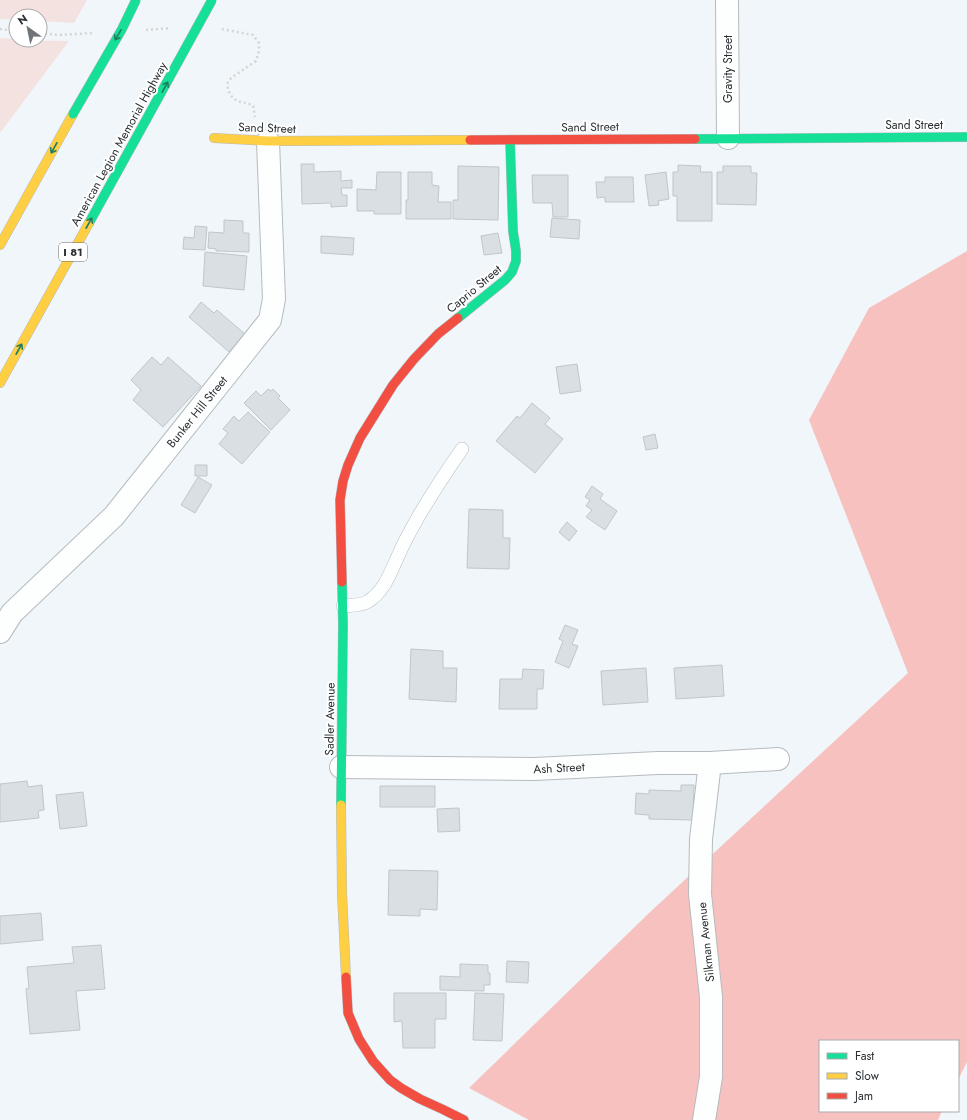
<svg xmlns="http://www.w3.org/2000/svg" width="967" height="1120" viewBox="0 0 967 1120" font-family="Jost,sans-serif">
	<rect width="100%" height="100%" fill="#f0f6fa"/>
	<path fill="#f4e2e1" d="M0,0H87L74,23L40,21V16H16V20L0,19Z
		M0,38L16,39V40L69,41L0,133Z"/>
	<path fill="#f6c1be" d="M967,251V1062L958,1080V1041H820V1111H942L938,1120H529L469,1088L648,914L908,673L809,420L869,308Z"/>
	<path fill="#d9dfe2" stroke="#c0c6c9" d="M301,164H314V172L341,171V181L352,180V188H341L342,195H347V206L331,207V203L302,204Z
		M678,165L701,166L700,172H712V221H677V196H673V172H678Z
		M458,166L499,167L498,220L453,219V200H458Z
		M723,166H751V173H757L756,205L717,204V172H723Z
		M377,172H401V214H374V211H357V189L376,190Z
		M408,172H432V185L439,186L438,202H451V219H406V200H408Z
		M666,172L669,199L658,201L659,205L649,206L645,175Z
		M532,175H568V217H553L552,203H533Z
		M605,177H633L634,202H605V197L597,198L596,182H605Z
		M552,218L580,220L579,239L550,237Z
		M224,220L243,221V233H249V252L216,251V249L208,248L209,232L224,233Z
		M195,226L207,227L205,250L183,249L184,237L194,238Z
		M498,233L502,253L484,255L481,236Z
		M321,236L354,238L353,255L321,253Z
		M205,252L247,256L244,290L203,286Z
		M201,302L214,313L217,310L245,334L229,352L189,317Z
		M152,357L161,365L168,357L201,386L163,427L133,400L141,390L131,380Z
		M577,364L581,391L560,394L556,367Z
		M268,389L271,391L273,389L280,396L278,398L290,410L271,430L244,403L256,391L261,396Z
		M532,403L550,418L545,424L563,439L535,473L496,441L517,416L520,418Z
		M248,412L270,432L242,464L219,444L228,433L223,429L234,416L239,421Z
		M655,434L658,448L646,450L643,437Z
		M195,465H207V476H195Z
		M198,477L212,485L195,513L181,505Z
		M592,486L603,494L600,499L617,511L605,530L586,517L592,510L586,506L590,500L585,497Z
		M469,509L503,510V538H510L509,569L467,568Z
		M567,522L577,531L569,541L559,532Z
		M565,625L578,630L572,644L578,646L569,668L555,662L563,641L559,639Z
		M411,649L443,651V668H457L456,702L409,699Z
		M722,665L724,696L676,699L674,668Z
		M646,668L648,702L603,705L601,671Z
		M523,669L544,670L543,689H537V709H499L500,679H522Z
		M27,781L28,787L42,785L44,810L38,811L39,818L0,822V784Z
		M681,785H694L693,820L649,819V815L635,814L636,793L649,794V790L681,791Z
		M380,786H435V807H380Z
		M83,792L87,826L60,829L56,795Z
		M459,808L460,831L438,832L437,809Z
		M389,870L438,871L437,910L420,909V916L388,915Z
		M41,913L43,940L0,944V916Z
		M101,945L105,989L76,991L80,1030L30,1034L26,989L29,988L27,967L74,963L72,947Z
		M507,961L529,962L528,983L506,982Z
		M460,964L488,965V973H490V985H484V991L440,990V976L460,977Z
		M394,993H446V1019H435V1048H403L402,1021L394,1022Z
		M475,993L504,994L502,1041L473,1040Z"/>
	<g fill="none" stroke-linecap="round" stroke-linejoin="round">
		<g stroke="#b5bbbf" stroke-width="14">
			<path id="lane" d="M343,606C350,605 360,606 367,602C384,593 391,571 399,554C404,542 411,530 417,519C431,495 446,472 462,449"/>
		</g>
		<g stroke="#b5bbbf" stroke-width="24">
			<path id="street" d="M727,0L728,138
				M0,632L12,613L114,516L270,320L274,299L268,141
				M341,767L534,769L658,763H710L778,759
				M704,1120L711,1077V997L700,894L701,839L710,763"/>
		</g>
		<g stroke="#b5bbbf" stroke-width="10">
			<path id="fast" d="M695,139L967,137
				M89,223L146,120
				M458,318L505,280L512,272L516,261V251L513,231L510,140
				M341,805L343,624L342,582"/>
		</g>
		<g stroke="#b5bbbf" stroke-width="10">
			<path id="slow" d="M214,138L268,141L470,140
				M0,245L73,114
				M0,383L89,223
				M341,805L342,893L346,977"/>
		</g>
		<g stroke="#b5bbbf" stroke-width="10">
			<path id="jam" d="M470,140L695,139
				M342,582L340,500L343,481L348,465L360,438L393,385L414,359L438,334L458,318
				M346,977L348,1013L359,1039L373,1061L390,1080L401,1088L420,1099L442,1109L464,1120"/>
		</g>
		<path stroke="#d3d5d6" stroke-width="2.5" stroke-dasharray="2 3" stroke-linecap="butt" d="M0,29L16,31
			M222,29L253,35L259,43V51L256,61L231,78L227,84C230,102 238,101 253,105L255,117
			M146,30L171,28
			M40,33L58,35L93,33"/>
		<use href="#lane" stroke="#fdfefe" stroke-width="13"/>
		<use href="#street" stroke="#fdfefe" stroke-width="22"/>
		<use href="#fast" stroke="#16e098" stroke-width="9"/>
		<use href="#slow" stroke="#ffcf43" stroke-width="9"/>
		<use href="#jam" stroke="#f24e42" stroke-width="9"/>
		<g stroke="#b5bbbf" stroke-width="10" stroke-linecap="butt">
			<path id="fast-bridge" d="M73,114L122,29L136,0
				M146,120L212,0"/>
		</g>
		<use href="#fast-bridge" stroke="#16e098" stroke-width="9"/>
	</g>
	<defs><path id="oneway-shaft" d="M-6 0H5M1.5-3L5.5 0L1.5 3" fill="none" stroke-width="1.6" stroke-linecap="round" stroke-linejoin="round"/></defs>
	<g stroke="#207e60">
		<use href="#oneway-shaft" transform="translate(118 35) rotate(120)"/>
		<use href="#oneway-shaft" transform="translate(165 87) rotate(-61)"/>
		<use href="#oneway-shaft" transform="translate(54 148) rotate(119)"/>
		<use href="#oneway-shaft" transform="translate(89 223) rotate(-61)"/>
		<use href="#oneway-shaft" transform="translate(19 349) rotate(-61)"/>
	</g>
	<g text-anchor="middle" stroke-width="4" stroke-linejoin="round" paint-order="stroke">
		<rect fill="#fff" stroke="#686d70" stroke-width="1" x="59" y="243" width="28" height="18" rx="3"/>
		<g font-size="11" font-weight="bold" fill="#282e32">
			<text x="73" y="256">I 81</text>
		</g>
		<g font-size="12" fill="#282e32" stroke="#fff">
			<text transform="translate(728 69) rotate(-90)" y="4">Gravity Street</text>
			<text x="914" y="129">Sand Street</text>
			<text transform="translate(590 127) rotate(-1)" y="4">Sand Street</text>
			<text transform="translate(267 128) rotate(2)" y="4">Sand Street</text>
			<text transform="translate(119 144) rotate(-61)" y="4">American Legion Memorial Highway</text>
			<text transform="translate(474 289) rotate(-40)" y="4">Caprio Street</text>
			<text transform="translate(197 412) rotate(-51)" y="4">Bunker Hill Street</text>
			<text transform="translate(330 719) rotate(-89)" y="4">Sadler Avenue</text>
			<text transform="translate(559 768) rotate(-3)" y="4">Ash Street</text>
			<text transform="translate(706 942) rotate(-96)" y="4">Silkman Avenue</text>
		</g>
	</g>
	<rect x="819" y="1040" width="140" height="72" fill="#ffffff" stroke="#a9abad"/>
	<rect x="827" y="1053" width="20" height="6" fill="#16e098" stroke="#a9abad"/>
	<text x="855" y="1060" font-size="12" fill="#282e32">Fast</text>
	<rect x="827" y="1073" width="20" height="6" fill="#ffcf43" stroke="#a9abad"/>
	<text x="855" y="1080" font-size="12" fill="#282e32">Slow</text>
	<rect x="827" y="1093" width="20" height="6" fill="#f24e42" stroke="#a9abad"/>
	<text x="855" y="1100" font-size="12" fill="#282e32">Jam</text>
	<g transform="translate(28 28) rotate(327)"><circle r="19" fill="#ffffff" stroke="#a9abad"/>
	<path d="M0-3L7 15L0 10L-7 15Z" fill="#6e7478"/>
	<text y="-6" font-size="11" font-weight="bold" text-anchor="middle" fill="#282e32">N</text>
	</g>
</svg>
